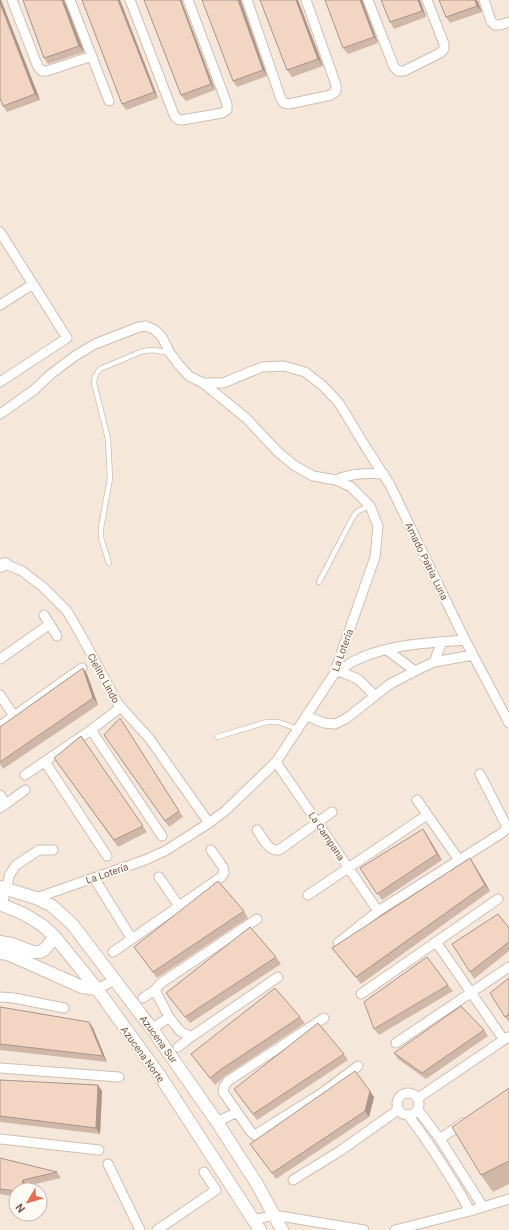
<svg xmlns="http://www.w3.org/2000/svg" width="509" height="1230" viewBox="0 0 509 1230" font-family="Roboto,sans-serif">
	<rect width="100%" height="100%" fill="#fdf6ec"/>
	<path fill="#f5e8da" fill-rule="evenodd" d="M0,0H509V1230H0ZM16,1190H40V1214H16Z"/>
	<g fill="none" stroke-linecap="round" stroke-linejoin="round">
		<g stroke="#d1beb0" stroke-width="6">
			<path id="lane" d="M109,563L101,538V528L110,478L108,439L94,383L95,376L100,369L143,351L154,350L170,353
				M319,582L353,517L358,511L370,506
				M217,737L267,722H278L298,729"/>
		</g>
		<g stroke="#d1beb0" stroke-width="11">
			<path id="street" d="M12,0L38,67L42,71H47L92,56
				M70,0L109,101
				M130,0L174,115L177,119L182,120L222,113L227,110V104L188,0
				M247,0L281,99L284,103L289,104L331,95L336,91V85L306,0
				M368,0L394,67L398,71H404L440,53L444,49V44L427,0
				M484,0L491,21L495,25H500L509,22
				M0,232L67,338L0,382
				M0,305L33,284
				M0,414L34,390L51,374L75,356L95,344L139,327L146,326L155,330L162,337L170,353L179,365L189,376L203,383H223L262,367L284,366L305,372L323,386L339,403L365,446L390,485L465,640L509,723
				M336,480C352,473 367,473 384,474
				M5,564L22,571L43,587L67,611L81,635L118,704L149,738L209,823
				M44,615L57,636
				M387,650L415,671
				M0,659L50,624
				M434,662L442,642
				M339,671L358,679L374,695
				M334,674C340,670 346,666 352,662C386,644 428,643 465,640
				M0,695L14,716
				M307,716L324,723L335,724L347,718L390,684L415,671L434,662L473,655
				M0,726L82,668
				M91,730L162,836
				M45,762L107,856
				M276,762L378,911
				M25,775L91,730L121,707
				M0,795L6,804L0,808
				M417,800L459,860
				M6,804L25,790
				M257,830C263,838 268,851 279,850L332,812
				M159,877L179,906
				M94,878L132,939
				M308,895L427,815
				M36,898L145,860L165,851L209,823L225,811L276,762L334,674L375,557L378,526L370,506L351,487L336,480L313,476L295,466L278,452L246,418L203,383
				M2,904L10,874L16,865L39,850H53
				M257,919L161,983L155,990L169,1017L180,1031L191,1037L278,977
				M436,942L504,1040
				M338,943L378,911L502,833L506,829V825L480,774
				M113,952L221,877L224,873L223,867L211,850
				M97,989L115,980
				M361,994L498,899
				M0,997L14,998L64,1008
				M143,998L155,990
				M152,1029L169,1017
				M396,1043L509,967
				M178,1047L191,1037
				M0,1068L119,1077
				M397 1104a11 11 0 1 1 22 0a11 11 0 1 1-22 0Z
				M418,1098L508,1037
				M418,1110L440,1139L483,1207
				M237,1112L251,1132L255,1135L322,1093L358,1066
				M409,1116C431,1146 452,1178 470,1211
				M217,1122L237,1112L223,1092L224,1086L228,1081L324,1018
				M0,1139L99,1150
				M440,1139L463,1123
				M108,1164L140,1230
				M293,1180L340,1151L398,1110
				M254,1220L274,1215L364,1230
				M157,1230L216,1190L204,1172
				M395,1230L470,1211L509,1199"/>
		</g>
		<g stroke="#d6c0b0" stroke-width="14">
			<path id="secondary" d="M0,566L5,564
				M0,887L36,898L52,906L72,924L152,1029L217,1122L257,1184L282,1230
				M0,904L24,914L42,925L55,937L97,989L160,1076L260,1230
				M0,942L12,944L33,952H40L45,949L55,937
				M0,953L8,954L82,987L97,989"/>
		</g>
		<use href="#lane" stroke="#fff" stroke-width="4.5"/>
		<use href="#street" stroke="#fff" stroke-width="9"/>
		<use href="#secondary" stroke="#fff" stroke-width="12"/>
	</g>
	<path fill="#d1b7a8" d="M0,0H1L40,100L7,112L3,106Z
		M23,0H64L84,52L48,64L44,58Z
		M82,0H120L158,98L126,110L122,104Z
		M144,0H182V2L215,90L186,101L181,95Z
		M241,0L267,76L237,87L233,81Z
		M260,0H298L323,66L292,77L287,70Z
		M362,0L378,43L348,54L343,48Z
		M381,0H420L426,17L394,29L390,22Z
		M439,0H477L482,12L450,23L446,17Z
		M83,668L87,674L98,705L3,769L0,764V727Z
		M124,724L183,817L169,827L104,735Z
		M81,736L147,832L118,847L54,758Z
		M423,829L442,860L382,900L360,868Z
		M474,864L490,891L361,984L332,948Z
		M244,911L248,918L157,978L134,947Z
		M509,928V951L474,979L470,972Z
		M276,957L281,964L190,1023L166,993Z
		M509,978V1022L505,1017Z
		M448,985L453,991L379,1035L374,1029Z
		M0,1007L89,1022L93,1028L107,1062L0,1050Z
		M300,1017L305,1023L225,1076L215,1085L191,1054Z
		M484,1030L488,1036L426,1079L398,1059L394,1053Z
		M344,1054L348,1060L257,1120L234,1089Z
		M0,1080L98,1085L102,1091L100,1134L0,1122Z
		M509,1088V1184L493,1192L481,1175Z
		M374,1097L369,1117L276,1179L250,1144Z
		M0,1158L57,1172L61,1178L27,1186L16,1190V1197L0,1194Z"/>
	<path fill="#aa9588" d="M0,0H1L40,100L35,94L0,3Z
		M62,0H64L84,52L79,46Z
		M118,0H120L158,98L154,92Z
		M180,0H182V2L215,90L211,84Z
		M238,0H241V2L267,76L263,70Z
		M296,0H298L323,66L318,59Z
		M360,0H362L378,43L374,37Z
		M418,0H420L426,17L422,11Z
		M475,0H477L482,12L477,6Z
		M83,668L87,674L98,705L93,698Z
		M120,718L124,724L183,817L179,811Z
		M423,829L427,835L442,860L437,854Z
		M470,858L474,864L490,891L485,885Z
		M89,1022L93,1028L107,1062L103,1056Z
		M98,1085L102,1091L100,1134L96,1128Z
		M370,1091L374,1097L369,1117L365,1111Z
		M23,1180L27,1186V1190H21Z"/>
	<path fill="#f3d5c3" stroke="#aa9588" d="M23,0H62L79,46L44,58Z
		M82,0H118L154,92L122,104Z
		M144,0H180L211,84L181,95Z
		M202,0H238L263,70L233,81Z
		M260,0H296L318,59L287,70Z
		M325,0H360L374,37L343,48Z
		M381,0H418L422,11L390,22Z
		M439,0H475L477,6L446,17Z
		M0,3L35,94L3,106L0,98Z
		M83,668L93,698L0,762V727Z
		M120,718L179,811L165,821L104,735Z
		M81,736L143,826L114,840L54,758Z
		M423,829L437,854L377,894L360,868Z
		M470,858L485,885L356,977L332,948Z
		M218,881L244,911L153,972L134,947Z
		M498,914L509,928V942L470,972L452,944Z
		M250,927L276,957L185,1017L166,993Z
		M427,957L448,985L374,1029L364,1002Z
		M509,978V1014L505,1017L490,993Z
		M275,988L300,1017L220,1070L210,1078L191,1054Z
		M461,1006L484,1030L422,1073L394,1053Z
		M0,1007L89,1022L103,1056L0,1044Z
		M318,1023L344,1054L253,1114L234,1089Z
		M355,1071L370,1091L365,1111L272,1173L250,1144Z
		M0,1080L98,1085L96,1128L0,1116Z
		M509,1088V1161L481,1175L452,1127Z
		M0,1158L57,1172L23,1180L21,1190H16V1191L0,1189Z"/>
	<g text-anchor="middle" stroke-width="3.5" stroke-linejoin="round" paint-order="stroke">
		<g font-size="10" fill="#7a5c4d" stroke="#fffaf3">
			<text transform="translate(427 561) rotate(64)" y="4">Amado Patria Luna</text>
			<text transform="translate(342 650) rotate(-70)" y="4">La Lotería</text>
			<text transform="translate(104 678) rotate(61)" y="4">Cielito Lindo</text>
			<text transform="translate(327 836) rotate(56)" y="4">La Campana</text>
			<text transform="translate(107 873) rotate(-19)" y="4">La Lotería</text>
			<text transform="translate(159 1039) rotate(54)" y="4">Azucena Sur</text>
			<text transform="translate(143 1054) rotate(54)" y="4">Azucena Norte</text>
		</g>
	</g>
	<g transform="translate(28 1202) rotate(232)"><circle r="19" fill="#fffaf3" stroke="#cabbb1"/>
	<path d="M0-3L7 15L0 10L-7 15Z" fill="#e76f51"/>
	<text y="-6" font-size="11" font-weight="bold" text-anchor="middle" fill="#7a5c4d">N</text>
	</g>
</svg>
